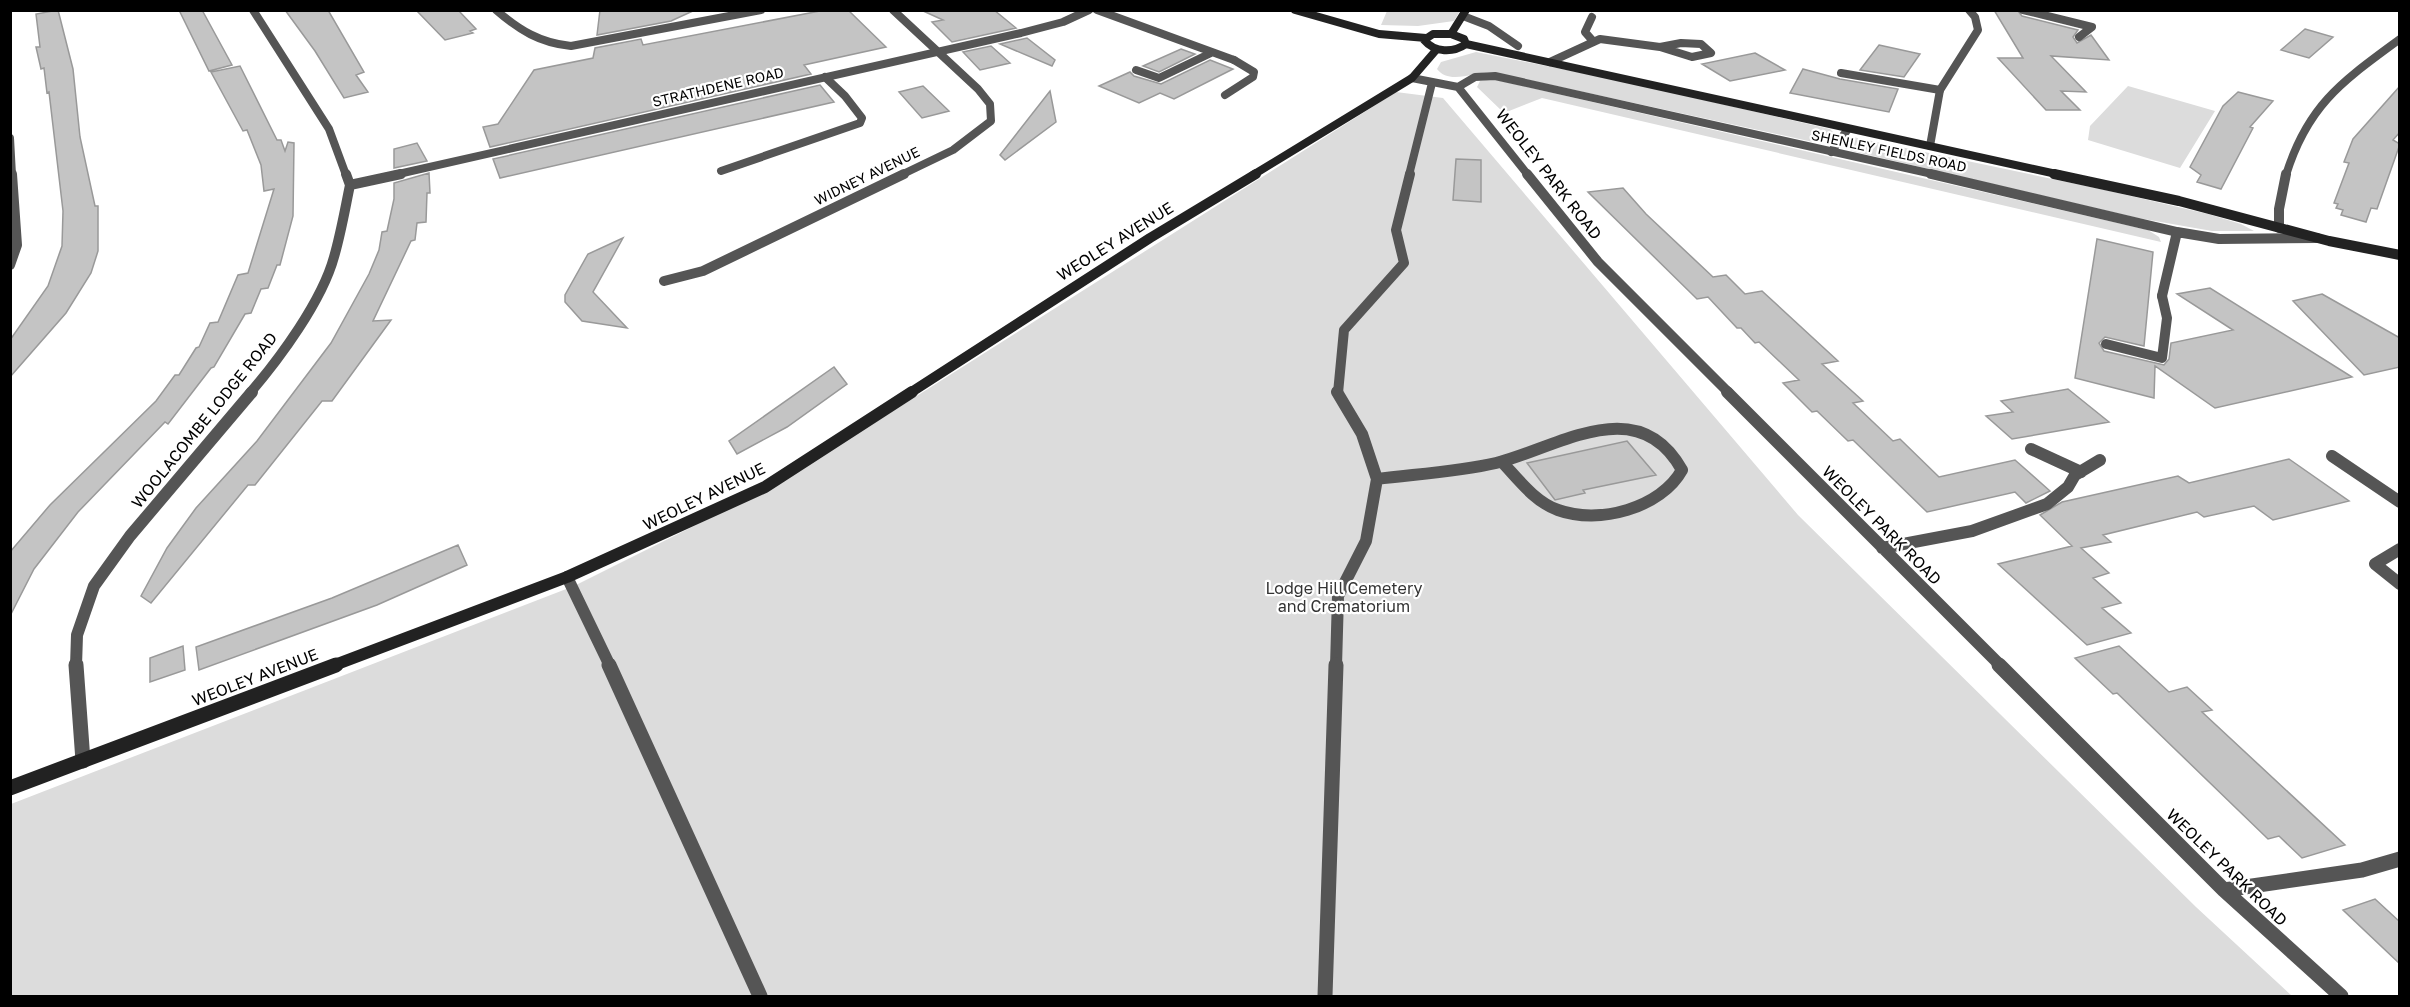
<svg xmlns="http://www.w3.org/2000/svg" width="2410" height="1007" viewBox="0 0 2410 1007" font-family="'Golos Text',sans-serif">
	<rect width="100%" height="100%" fill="#fff"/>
	<path fill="#dcdcdc" d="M1387,11H1460L1454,21L1418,26L1381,25Z
		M1476,52L1622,81L1830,129L1834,133L1832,138L1813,142L1492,72C1473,72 1449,85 1437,69L1441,62Z
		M1492,79L2148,230L2159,237L2161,242L1542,98L1504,113L1477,87L1480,81Z
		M2128,86L2215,111L2180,168L2088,140L2090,126Z
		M1396,92L1443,98L1798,515L2196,907L2292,996H11V804L574,586L778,484Z
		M1853,137L2105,190L2208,214L2241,224L2254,231H2212L2138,218L1852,151L1845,147V140Z"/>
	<path fill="#c4c4c4" stroke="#999" stroke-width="1.5" d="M58,10L73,69L80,137L95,206H98V251L91,273L66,313L10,377V340L48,286L62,246L63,211L49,92L47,93L44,68L41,69L36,47H40L36,14Z
		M179,10H202L232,65L209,71Z
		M285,10H328L364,72L356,75L368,92L344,98L315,51Z
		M416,10H458L476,29L470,31L473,33L445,40Z
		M600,10H695L671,21L597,35Z
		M825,10H848L886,47L804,65L811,74L490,147L483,127L498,124L534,70L593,58L595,48L641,39L643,45Z
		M921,10H994L1016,28L952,42L932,22L943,20Z
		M1994,10H2017L2022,16L2078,30L2073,37L2077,43L2091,35L2109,60L2051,56L2086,92L2061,91L2080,110H2046L1998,58H2023Z
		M2305,29L2333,37L2309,58L2281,50Z
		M1027,38L1055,60L1052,66L1000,44Z
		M1879,45L1920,54L1904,77L1860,70Z
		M991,46L1010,63L980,70L963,52Z
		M1181,49L1195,54L1159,72L1143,66Z
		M1755,53L1785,70L1730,81L1702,64Z
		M1210,60L1233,69L1174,99L1160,93L1139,103L1099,86L1130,72L1134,76L1161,84Z
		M240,66L277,140H281L285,151L288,142L294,143L293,216L280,265H277L268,288L261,289L251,313L245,314L214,367L211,368L168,424L165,422L78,512L34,569L10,616V552L50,505L156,401L175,375H179L196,348L199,347L210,323L218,322L238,275L248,273L274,189L264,191L261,165L247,130L243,131L211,72Z
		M1803,69L1840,79L1898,89L1889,112L1790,93Z
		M820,85L834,102L500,178L493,159Z
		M923,86L949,111L922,118L899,92Z
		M2400,86V132L2393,140L2400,144L2377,209L2371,208L2366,222L2341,215L2343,210L2336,208L2338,204L2334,203L2349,163L2344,162L2353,139Z
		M1050,91L1056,122L1005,160L1000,155Z
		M2238,92L2273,101L2250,127L2253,128L2221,189L2197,182L2201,175L2190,167L2223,106Z
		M417,143L427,161L394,168V149Z
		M1456,159L1481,160V202L1453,200Z
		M429,173L430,193H427L426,222L417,223L415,240L411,241L373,321L391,320L332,401H322L255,485H248L151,603L141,596L167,548L196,508L257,441L331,343L369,274L379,250L382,232L387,231L394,199V183Z
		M1623,188L1646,214L1713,277L1726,275L1745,294L1762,291L1838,361L1822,364L1863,401L1853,403L1893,441L1900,439L1939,477L2015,460L2050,491L2026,503L2015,492L1927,512L1853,440L1848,441L1817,411L1812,412L1783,383L1799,380L1759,342L1755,343L1741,328H1737L1708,297L1697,299L1588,192Z
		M623,238L593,292L627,328L582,321L565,302V295L588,254Z
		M2097,239L2153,252L2144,346L2105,337L2099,343L2104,351L2164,365L2169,359L2171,343L2233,330L2177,294L2210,288L2352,377L2215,408L2155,366L2154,398L2075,378Z
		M2322,294L2400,338V367L2364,375L2293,301Z
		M834,367L847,384L787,427L737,454L729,441Z
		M2068,389L2109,422L2012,439L1986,416L2013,412L2001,401Z
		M1627,441L1656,475L1583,490L1585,493L1555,500L1527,463Z
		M2289,459L2349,501L2273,520L2254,506L2204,517L2197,512L2103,535L2111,542L2081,548L2109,573L2093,578L2121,603L2102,608L2131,633L2087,645L1998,564L2072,546L2040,515L2062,502L2178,476L2189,483Z
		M458,545L467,565L377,605L199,670L196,647L332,598Z
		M183,646L185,670L150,682V658Z
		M2119,646L2169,692L2187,687L2212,710L2202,712L2345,845L2302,858L2279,836L2268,839L2117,693L2113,694L2075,658Z
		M2375,899L2400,922V964L2343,910Z"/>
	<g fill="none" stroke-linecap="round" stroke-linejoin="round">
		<path stroke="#555" stroke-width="8" d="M1463,16L1489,26L1518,46
			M1592,17L1585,32L1592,40
			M1681,43L1701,44L1711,53L1692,57L1660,47Z
			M1550,62L1600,39L1660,47
			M1841,73L1940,90
			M1225,95L1253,77L1254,72L1234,60
			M1831,152L1848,129
			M721,171L860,123L862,118L845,96L825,77
			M1409,175L1432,83"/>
		<path stroke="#555" stroke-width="10" d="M2106,344L2162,358L2167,318L2162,296
			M1338,393L1344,330L1404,263L1396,230L1410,174"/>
		<path stroke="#555" stroke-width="12" d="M1377,479C1417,474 1457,472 1496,463C1557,448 1638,390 1682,470C1661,508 1599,525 1558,510C1535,502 1518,479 1502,462
			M567,577L610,666
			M1336,666L1338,596L1366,541L1377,479L1362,434L1337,392"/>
		<path stroke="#555" stroke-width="15" d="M609,665L760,996
			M1325,996L1336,665"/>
		<path stroke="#555" stroke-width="8" d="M253,10L329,129L346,175
			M496,10C519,30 540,43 571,46L761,10
			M893,10L978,89L990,104L991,121L953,150L901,175
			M1097,10L1234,60
			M2023,10L2092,27L2079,37
			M1136,70L1159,78L1211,53
			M1412,78L1458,87L1528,175
			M1458,87L1475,77L1495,76L1937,175
			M10,138L12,175
			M1930,146L1940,90L1978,30L1975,17L1969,10
			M394,175L1021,33L1063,22L1089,10
			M2286,175C2308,104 2343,81 2400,39"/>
		<path stroke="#555" stroke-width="10" d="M1527,174L1598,262L1729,393
			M1931,174L2177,232L2219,239L2317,238
			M350,185L401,174
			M2279,228V209L2286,174
			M10,265L17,245L12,174
			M664,281L703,271L904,174
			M2162,296L2177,232
			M250,393C280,358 322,301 334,257C341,233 345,209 350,185L346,174"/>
		<path stroke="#555" stroke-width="12" d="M1727,392L2001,666
			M2031,449L2081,472
			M2332,456L2400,502
			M1882,548L1972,531L2047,504L2068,487L2075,475L2100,460
			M2400,549L2375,564L2400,584
			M76,666L77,635L94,586L130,536L252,392"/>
		<path stroke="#555" stroke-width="15" d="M76,665L83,761
			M1999,665L2224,890L2341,996
			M2224,890L2362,870L2400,859"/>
		<path stroke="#222" stroke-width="8" d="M1295,10L1379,34L1426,38
			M1433,34H1451L1464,39L1466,44C1453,53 1435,53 1424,40Z
			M1451,34L1466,10
			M1466,44L2061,175
			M1253,175L1412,78L1437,49"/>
		<path stroke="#222" stroke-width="10" d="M2054,174L2179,201L2329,241L2400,255
			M910,393L1150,238L1256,174"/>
		<path stroke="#222" stroke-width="12" d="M332,666L567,577L765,487L912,392"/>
		<path stroke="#222" stroke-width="15" d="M10,788L336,665"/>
	</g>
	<g text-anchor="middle" stroke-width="4.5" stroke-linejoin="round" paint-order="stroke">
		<g font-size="14" fill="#000" stroke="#fff">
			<text transform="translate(718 87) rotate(-13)" y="5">STRATHDENE ROAD</text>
			<text transform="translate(1889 151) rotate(12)" y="5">SHENLEY FIELDS ROAD</text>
			<text transform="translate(867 176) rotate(-26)" y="5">WIDNEY AVENUE</text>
		</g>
		<g font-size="16" fill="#000" stroke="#fff">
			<text transform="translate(1549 174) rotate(52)" y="6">WEOLEY PARK ROAD</text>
			<text transform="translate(1115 241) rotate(-32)" y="6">WEOLEY AVENUE</text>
			<text transform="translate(204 420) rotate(-51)" y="6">WOOLACOMBE LODGE ROAD</text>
			<text transform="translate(704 496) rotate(-26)" y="6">WEOLEY AVENUE</text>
			<text transform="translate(1882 525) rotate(45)" y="6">WEOLEY PARK ROAD</text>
			<text transform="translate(255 677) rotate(-21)" y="6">WEOLEY AVENUE</text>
			<text transform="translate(2227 867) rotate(44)" y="6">WEOLEY PARK ROAD</text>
		</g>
		<g font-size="16" fill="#333" stroke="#fff">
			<text x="1344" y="594">Lodge Hill Cemetery<tspan x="1344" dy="18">and Crematorium</tspan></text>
		</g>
	</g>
	<rect width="2410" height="1007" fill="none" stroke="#000000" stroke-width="24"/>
</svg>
